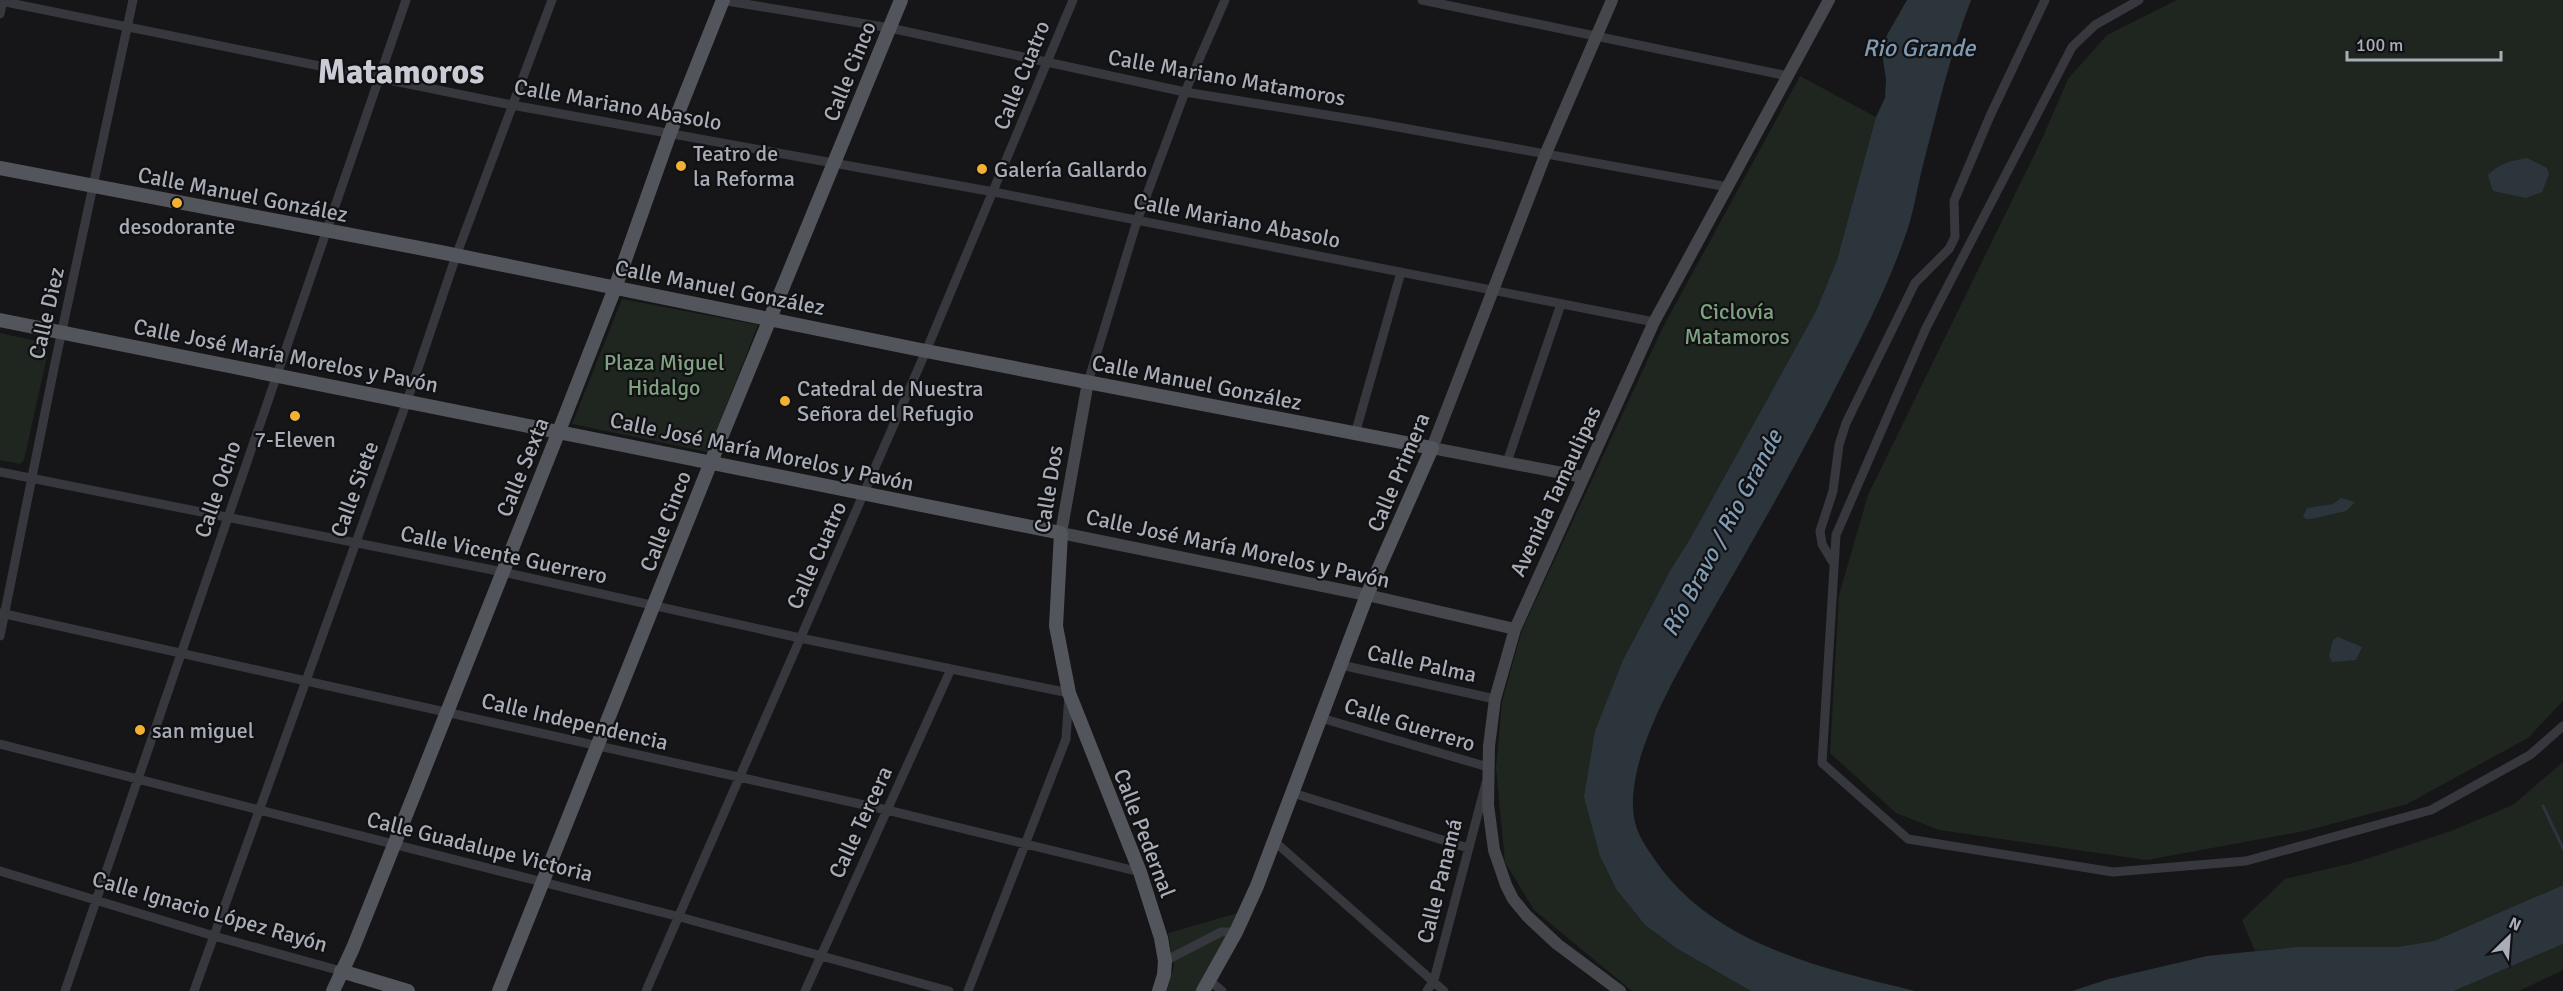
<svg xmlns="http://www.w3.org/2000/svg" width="2563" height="991" viewBox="0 0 2563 991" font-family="Signika,sans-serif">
	<rect width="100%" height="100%" fill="#161618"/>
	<path fill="#1e261f" d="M2177,0H2563V701L2528,738L2407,804L2305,831L2147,860L1939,830L1896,813L1830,753L1839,595L1868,495L2042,139L2068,79L2107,35Z
		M1800,76L1876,117L1837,260L1816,311L1690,539L1671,569L1624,658L1600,856L1616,889L1645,925L1676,948L1751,991H1632L1534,910L1505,862L1496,768L1502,702L1522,630L1663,327Z
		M622,299L758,325L708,452L572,424Z
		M0,333L41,342L48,352L24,460L20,464L0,460Z
		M2563,762V885L2434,941L2397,947H2297L2255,951L2242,920L2285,879L2357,862L2451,831L2513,805Z
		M1238,913L1205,981L1197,991H1167L1174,966L1168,933Z
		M2563,944V970L2519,991H2454Z"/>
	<path fill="#2c353c" d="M1907,0H1971C1951,52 1938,107 1924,161C1918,183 1915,206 1908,228C1891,279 1867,327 1842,375C1800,459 1754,539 1707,620C1679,670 1621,764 1635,822C1638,836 1647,848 1655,860C1713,945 1822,968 1915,991H1751L1676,948L1645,925L1616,889L1600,856L1584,797L1595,731L1624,658L1671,569L1690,539L1816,311L1837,260L1876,117L1885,98L1886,80L1882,52L1887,35Z
		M2527,158L2547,168L2549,174L2542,192L2526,198L2493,191L2488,175C2499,163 2511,161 2527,158Z
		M2341,498L2355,502L2346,511L2311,519H2306L2303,516L2307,508L2333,504Z
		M2338,637L2362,647L2356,660L2332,662L2329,656L2333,640Z
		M2563,885V944L2454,991H2072L2109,979L2207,956L2297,947H2397L2434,941Z"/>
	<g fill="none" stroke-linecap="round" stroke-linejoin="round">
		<path stroke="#2c353c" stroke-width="3" d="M2543,806L2563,848"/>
		<path stroke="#37383d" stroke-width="9" d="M721,0L890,28L1185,92L1370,122L1728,187
			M1422,0L1788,76
			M2139,0L2095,25L2072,47L1926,328L1836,535L1822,763L1908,839L2113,872L2246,861L2431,810L2530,755L2563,726
			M0,1L512,105L994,192L1654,322
			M0,14L3,0
			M1088,382L1137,221L1185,92L1225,0
			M1355,434L1401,272
			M1507,462L1561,304
			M0,472L503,572L800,638L1069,693L1066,739L968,991
			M1832,561L1822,544L1820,531L1833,491L1839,445L1846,423L1915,283L1949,249L1955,237L1954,201L1990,116L2045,0
			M0,613L887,810L1140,872
			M0,636L55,363L133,0
			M1341,665L1495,699
			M1321,718L1488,767
			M0,744L680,917L949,991
			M1293,793L1468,848
			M1274,841L1444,991
			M0,871L214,936L341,971
			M1165,961L1221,932H1236
			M1210,981L1222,991
			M65,991L406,0
			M194,991L407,401L456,256L552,0
			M646,991L926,351L1073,0
			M805,991L951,669
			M1427,991L1434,980L1486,783"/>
		<path stroke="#45474d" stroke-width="12" d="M1088,382L1061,533L1367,595L1515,629
			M1583,477L1432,448L1546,153L1612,0
			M1620,991L1557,944L1527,916L1513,899L1506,885L1494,850L1488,805L1489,746L1495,699L1515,629L1654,322L1829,0"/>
		<path stroke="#53555c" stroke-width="14" d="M0,168L440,252L926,351L1432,448L1367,595L1257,886L1236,932L1203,991
			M0,320L1061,533L1056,626L1069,693L1140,872L1161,938L1165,961L1164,975L1159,991
			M341,971L408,991
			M333,991L353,948L559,431L615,288L670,133L723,0
			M499,991L711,462L901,0"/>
	</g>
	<g fill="#f2b134" stroke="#111113" stroke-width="2">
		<circle cx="681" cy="166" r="6"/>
		<circle cx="982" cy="169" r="6"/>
		<circle cx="177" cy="203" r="6"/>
		<circle cx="785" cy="401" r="6"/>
		<circle cx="295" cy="416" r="6"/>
		<circle cx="140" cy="730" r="6"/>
	</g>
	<g text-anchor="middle" stroke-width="4.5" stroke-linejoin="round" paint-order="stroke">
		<g font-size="22" fill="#a8adb8" stroke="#111113">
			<text transform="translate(849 71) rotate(-68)" y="8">Calle Cinco</text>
			<text transform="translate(1021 75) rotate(-68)" y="8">Calle Cuatro</text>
			<text transform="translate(1227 77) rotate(10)" y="8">Calle Mariano Matamoros</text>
			<text transform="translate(618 104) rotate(10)" y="8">Calle Mariano Abasolo</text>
			<text transform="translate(243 194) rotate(11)" y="8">Calle Manuel González</text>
			<text transform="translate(1237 220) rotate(11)" y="8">Calle Mariano Abasolo</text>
			<text transform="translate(720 287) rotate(11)" y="8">Calle Manuel González</text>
			<text transform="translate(46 313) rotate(-77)" y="8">Calle Diez</text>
			<text transform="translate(286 355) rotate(11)" y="8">Calle José María Morelos y Pavón</text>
			<text transform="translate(1197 382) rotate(11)" y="8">Calle Manuel González</text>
			<text transform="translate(762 451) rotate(12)" y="8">Calle José María Morelos y Pavón</text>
			<text transform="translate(522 467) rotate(-68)" y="8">Calle Sexta</text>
			<text transform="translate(1398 472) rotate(-67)" y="8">Calle Primera</text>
			<text transform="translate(217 489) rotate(-71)" y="8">Calle Ocho</text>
			<text transform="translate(354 489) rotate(-70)" y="8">Calle Siete</text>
			<text transform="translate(1048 489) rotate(-81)" y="8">Calle Dos</text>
			<text transform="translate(1555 491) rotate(-65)" y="8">Avenida Tamaulipas</text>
			<text transform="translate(665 521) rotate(-69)" y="8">Calle Cinco</text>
			<text transform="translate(1238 548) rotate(12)" y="8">Calle José María Morelos y Pavón</text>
			<text transform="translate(504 554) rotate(12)" y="8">Calle Vicente Guerrero</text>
			<text transform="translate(816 555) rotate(-66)" y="8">Calle Cuatro</text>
			<text transform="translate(1422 663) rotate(12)" y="8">Calle Palma</text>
			<text transform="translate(575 721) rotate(13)" y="8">Calle Independencia</text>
			<text transform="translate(1410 724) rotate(17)" y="8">Calle Guerrero</text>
			<text transform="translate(860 822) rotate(-65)" y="8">Calle Tercera</text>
			<text transform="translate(1145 833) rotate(69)" y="8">Calle Pedernal</text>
			<text transform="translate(480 846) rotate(14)" y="8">Calle Guadalupe Victoria</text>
			<text transform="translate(1439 881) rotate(-76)" y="8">Calle Panamá</text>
			<text transform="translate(210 911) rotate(16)" y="8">Calle Ignacio López Rayón</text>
		</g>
		<g font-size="22" fill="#a8adb8" stroke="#111113" text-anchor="start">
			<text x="693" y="161">Teatro de<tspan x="693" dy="25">la Reforma</tspan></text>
			<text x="994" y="177">Galería Gallardo</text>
			<text x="177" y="234" text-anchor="middle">desodorante</text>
			<text x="797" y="396">Catedral de Nuestra<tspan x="797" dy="25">Señora del Refugio</tspan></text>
			<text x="295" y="447" text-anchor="middle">7-Eleven</text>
			<text x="152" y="738">san miguel</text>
		</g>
		<g font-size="22" fill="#7fa381" stroke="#111113">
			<text x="1737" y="319">Ciclovía<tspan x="1737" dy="25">Matamoros</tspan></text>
			<text x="664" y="370">Plaza Miguel<tspan x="664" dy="25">Hidalgo</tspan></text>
		</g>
		<g font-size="24" font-style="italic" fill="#7f9bb3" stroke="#111113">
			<text x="1919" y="56">Rio Grande</text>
			<text transform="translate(1722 533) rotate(-62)" y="8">Río Bravo / Rio Grande</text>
		</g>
		<g font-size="34" font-weight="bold" fill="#c9ccd4" stroke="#111113">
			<text x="401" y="83">Matamoros</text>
		</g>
	</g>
	<g transform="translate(2509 937) rotate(25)" stroke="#111113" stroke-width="4.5" paint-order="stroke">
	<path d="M0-4.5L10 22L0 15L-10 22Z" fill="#a8adb8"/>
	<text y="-9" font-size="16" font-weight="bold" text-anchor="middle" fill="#a8adb8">N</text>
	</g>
	<path d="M2347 51v9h154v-9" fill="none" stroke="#a8adb8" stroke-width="3"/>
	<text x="2356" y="51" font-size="18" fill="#a8adb8" stroke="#111113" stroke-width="4.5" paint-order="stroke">100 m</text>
</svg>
